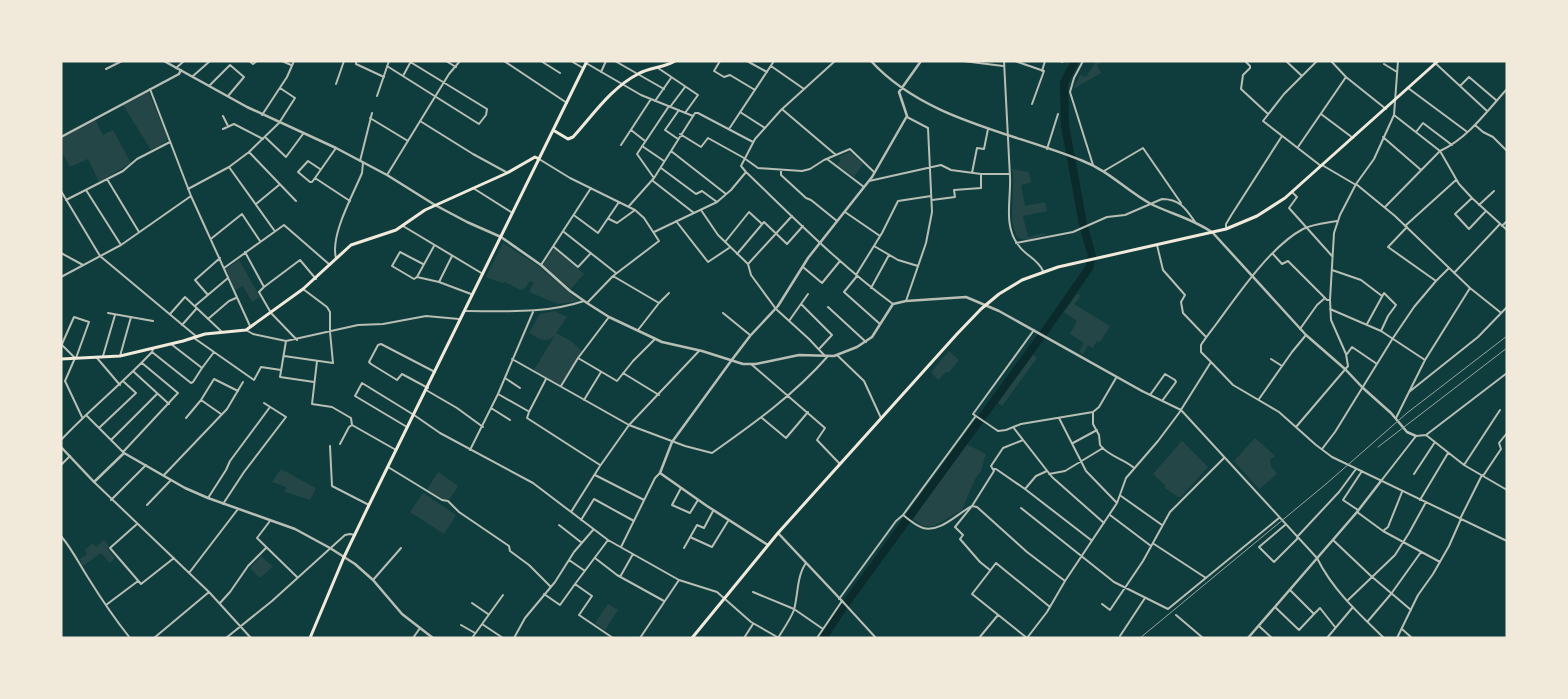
<svg xmlns="http://www.w3.org/2000/svg" width="1568" height="699" viewBox="0 0 1568 699" font-family="Barlow,sans-serif">
	<rect width="100%" height="100%" fill="#0f3d3e"/>
	<path fill="#244646" d="M1092,61H1104L1097,65L1101,73L1073,89L1080,75L1086,77L1095,63Z
		M148,91L168,139L166,142L151,150L123,105Z
		M95,119L103,135L113,130L131,163L99,182L88,159L70,167L61,150V138Z
		M850,152L863,164L854,177L837,165L841,159L838,157Z
		M1012,169L1029,172L1031,182L1040,180L1021,185L1025,206L1045,202L1047,211L1023,216L1028,237L1044,233L1045,235C1038,236 1028,241 1022,239C1008,236 1013,199 1013,188C1014,182 1013,175 1012,169Z
		M503,243L537,265L579,301L558,304L529,292L534,283L530,281L525,288L521,290L505,282L502,283L486,277Z
		M554,248L584,274L571,289L543,265Z
		M239,260L260,297L252,302L243,286L235,290L226,269Z
		M1077,294L1081,296L1074,304L1110,326L1100,342L1097,341L1093,348L1088,345L1083,354L1079,352L1084,343L1070,334L1077,321L1064,312Z
		M555,311L567,317L556,333L571,341L582,351L560,385L534,370L555,335C546,345 539,338 529,333L540,314Z
		M949,351L959,360L949,372H946L938,380L931,372Z
		M1033,355L1037,358L1002,406L998,403Z
		M1255,438L1275,456L1270,460L1271,466L1277,474L1259,489L1234,461Z
		M1182,441L1208,467L1181,497H1178L1165,488V485L1153,474Z
		M966,444L986,454L981,471L975,479L962,510L934,526H923L913,519Z
		M281,469L316,488L310,500L285,492L286,487L272,482Z
		M438,472L458,486L450,499H443L428,490V488Z
		M423,493L456,515L444,534L410,512Z
		M104,540L109,546L107,548L115,558L110,563L101,553L83,566L80,559L87,554L85,550L93,543L96,547Z
		M261,556L273,567L260,578L250,568Z
		M608,604L618,610L605,630L595,623Z"/>
	<g fill="none" stroke-linecap="round" stroke-linejoin="round">
		<path stroke="#0a2a2b" stroke-width="8" d="M823,638L842,609L1045,331L1089,268L1092,256L1083,224L1065,125L1064,83L1075,61"/>
		<path stroke="#b8beb3" stroke-width="2" d="M249,61L253,64L257,61
			M282,61L291,65
			M356,61V64L384,77
			M446,61L456,67
			M504,61L567,103
			M541,61L560,73
			M571,61L583,68
			M615,61L664,89
			M720,61L714,71L724,77L730,75L755,90
			M747,61L767,72
			M963,61L1003,66
			M1004,61L1010,177C1011,201 1003,226 1019,246C1026,256 1038,259 1043,271
			M1015,61L1044,71L1032,104
			M1062,61V62
			M1083,61L1074,78L1070,92L1093,165
			M1245,61L1250,66V68L1243,75L1241,89L1268,114
			M1286,61L1302,76
			M1317,61L1284,94L1263,121L1321,166
			M1331,61L1346,77L1386,109
			M1433,61L1487,111
			M586,63L641,95L693,116
			M1384,64L1397,72
			M387,66L479,124L486,115L487,109L412,63H410L403,76
			M771,66L804,89
			M176,68L184,61
			M658,68L698,95L685,113
			M106,69L122,61
			M1042,71L1045,61
			M601,72L606,61
			M193,76L210,61
			M336,84L344,61
			M210,85L230,65L244,77L228,96
			M1460,86L1469,77L1496,100
			M1408,88L1466,131
			M150,89L191,196L250,326
			M377,96L389,61
			M655,101L671,78
			M670,107L685,87
			M783,110L836,155
			M740,112L765,128
			M1321,114L1353,138
			M262,115L287,77L294,61
			M1394,115L1440,151L1459,184L1472,198L1507,230
			M223,116L228,126
			M370,118L408,141
			M420,121L473,154L506,172
			M1475,125L1483,132L1493,137L1507,151
			M223,129L234,124L263,139
			M729,129L774,61
			M631,130L645,141
			M1416,132L1423,123L1452,145
			M680,134L701,147L708,138L744,158L758,168L802,171L810,169L824,160L850,149L874,172
			M265,137L286,157L303,134
			M1383,137L1421,170
			M678,139L665,130L679,110
			M621,145L651,99
			M642,146L664,161
			M1298,147L1346,77
			M1047,149L1058,114
			M671,151L726,194
			M249,152L296,201
			M539,159L570,178L635,210L644,218L659,241L613,276L587,303
			M827,159L864,187
			M360,161L372,113
			M1322,165L1356,185
			M229,167L274,230
			M661,168L696,194L702,191L717,202
			M320,169L308,161L298,172L310,182H312L315,178L336,148
			M781,171V175L806,198L811,200L837,221
			M1104,171L1143,148L1181,203
			M746,172L741,166L755,139L781,110L835,61
			M972,173L977,148L984,149L988,129
			M387,175L449,74L460,61
			M315,178L350,201
			M654,178L637,154L669,106
			M107,179L139,232
			M653,181L694,213
			M869,181L941,165L951,170L981,174
			M1356,184L1395,216L1470,288L1500,312
			M473,188L511,212
			M188,189L229,167L249,152L279,123L295,98L280,88
			M86,190L121,245
			M61,191L100,256L197,337
			M1292,192L1297,197L1289,208L1332,256
			M1472,198L1455,214L1469,229L1485,212
			M66,200L123,171L137,159L170,142
			M932,200L955,197L954,190L981,188V174H1010
			M256,204L279,185
			M1479,205L1494,191
			M629,206L654,178L695,113H698L753,142
			M1385,207L1440,151C1468,138 1487,111 1507,89
			M701,210L718,235L748,264L751,275L776,309L809,339L825,356
			M845,212L880,236
			M575,216L598,233L619,202
			M609,219L617,223L635,210
			M676,221L708,262L729,248
			M403,226L483,274
			M1405,226L1456,180
			M1502,226L1507,221
			M1407,227L1388,247L1436,281
			M1226,229V224L1232,214L1282,136
			M564,232L616,273
			M654,232L717,202L731,190L746,172C794,218 840,265 893,304
			M212,238L242,214L260,241
			M725,242L749,212L761,223
			M1016,243L1073,232L1107,217L1125,215L1162,199C1180,199 1186,209 1195,222
			M1157,245L1163,270L1185,295L1181,302L1183,313L1206,337
			M874,246L898,260L918,266
			M554,247L578,267L591,253
			M245,252L264,287
			M61,253L83,265
			M737,254L764,222L787,244L803,226
			M1273,254L1282,264L1288,261L1327,300H1330
			M336,258C330,235 353,195 362,173L363,163
			M423,264L400,252L392,266L414,279L417,277L439,282L471,294
			M748,264L792,216
			M541,265L591,188
			M803,267L822,283L840,261
			M224,268L284,225L330,265
			M1332,270L1361,280L1382,296
			M1454,273L1500,224
			M856,275L882,233L898,201L931,196
			M613,276L659,303
			M857,276L844,292L880,324
			M61,277L121,245L191,196
			M417,277L434,246
			M439,282L452,256
			M871,288L889,255
			M208,295L195,280L220,258
			M906,301L926,243L932,212L928,128L907,117
			M801,304L832,335L819,349
			M196,305L228,278
			M828,307L866,342
			M1330,309L1381,331L1425,360
			M465,311C506,311 545,314 584,301
			M108,313L153,321
			M723,313L750,335
			M170,314L185,297L222,332
			M609,317L578,358L617,381L633,361L655,339
			M208,319L229,301L236,298
			M789,321L808,294
			M1367,324L1384,293L1396,305L1388,316L1381,331
			M182,325L197,308
			M1300,329L1317,305L1325,298
			M246,330L253,334L286,341L358,325L383,324L426,316L459,319
			M638,330L659,303L669,293
			M1034,330L973,414L998,431L1006,430L1021,424L1093,412L1099,407L1116,378
			M194,338L254,380L261,367L281,370
			M297,340L271,313L259,292L264,287L300,260L316,279
			M286,341L280,377L314,382
			M61,344L75,358L65,381L82,417
			M62,344L74,317L89,322L76,358
			M152,352L191,383L193,382L202,368L171,344
			M1347,354L1352,347L1377,364
			M837,355L864,381L881,418
			M103,356L115,315
			M120,356L131,317
			M284,356L333,363L330,332V312L327,307L303,289
			M97,358L120,385
			M512,359L629,425L685,446L712,453C753,424 794,395 828,356
			M1271,359L1282,366
			M317,361L312,404L332,407L351,418L352,425L396,450
			M1211,362L1201,352V345C1206,337 1212,330 1217,323C1239,293 1271,246 1303,229C1313,224 1326,223 1337,221
			M751,364L825,428L817,440L839,463
			M202,368L214,352
			M134,372L169,404
			M623,373L659,395
			M505,378L520,388
			M546,379L529,412L527,418L600,465
			M561,386L578,358
			M428,388L402,374L397,380L371,364L369,362L378,345L381,344L435,372
			M426,390L457,408L483,427
			M1142,391L1181,410L1317,558C1332,589 1359,614 1384,638
			M1409,392L1478,337L1507,307
			M498,394L528,411
			M1150,395L1165,374L1175,380L1176,382L1162,401
			M1259,399L1292,352L1306,335
			M201,400L214,379L238,391
			M584,400L601,372
			M491,408L510,420
			M1093,412V424L1099,435L1100,445C1108,456 1122,458 1133,467
			M86,415L123,452
			M186,418L201,400L221,414
			M762,418L786,438L808,412
			M1059,418L1086,471L1117,503
			M1396,418L1425,360L1470,288
			M407,427L355,396L362,383L414,415L440,433L533,483L608,540L679,580L717,592L751,622L779,638
			M1013,427L1052,477L1104,523
			M1296,427L1348,366L1346,354L1331,320L1330,300L1334,233L1340,215L1356,184L1374,159L1394,115L1398,61
			M99,428L136,393L124,382
			M1426,435L1507,373
			M61,440C90,409 123,383 152,352L153,349
			M111,440L157,394
			M1073,443L1097,430
			M340,444L349,427L352,425
			M330,446L332,486L369,505
			M1322,449L1335,432L1393,338L1414,307L1436,281L1449,268
			M470,450L498,394L533,312
			M123,452L178,393L142,363
			M61,465L70,456
			M1464,465L1500,410
			M388,467L442,500L448,501L459,512L509,546L510,551L529,565L551,587
			M993,469H996L1025,489L1091,540
			M1049,474L1065,471L1103,448
			M1414,474L1435,442
			M164,475L227,409L243,382
			M595,475L644,500
			M1483,476L1501,449L1499,443L1507,433
			M1381,481L1416,436L1426,435L1464,465L1507,490
			M94,482L209,592L251,638
			M681,488L672,505L690,513L698,500
			M1025,489L1036,476L1047,471
			M1121,496L1162,525
			M208,498L226,470L230,461L270,407
			M111,500L146,465
			M1420,500L1448,453
			M223,504L244,472L286,417L264,403
			M147,505L171,480
			M1021,508L1114,582L1168,609L1279,518
			M1358,510L1343,500L1362,471
			M571,512L600,466L629,425L699,351
			M1357,512L1383,531L1440,562
			M903,515C909,520 916,526 923,528C940,533 958,513 972,506L977,507L1027,552L1065,581
			M1110,515L1151,546
			M1460,519L1482,475
			M581,520L594,499L634,521
			M270,521L257,538L297,577
			M137,524L110,548L141,584L174,558
			M559,525L582,543
			M1285,525L1259,547L1274,562L1298,538
			M1383,531L1388,527L1402,492
			M61,536C72,549 78,562 87,576C100,597 114,618 130,638
			M690,537L712,547L728,521
			M1297,537L1339,492L1356,469
			M608,540L575,584L592,596L579,615L613,638
			M1333,540L1371,576L1411,610
			M1154,544L1206,578
			M621,547L655,478L660,473
			M684,548L697,525L704,528L713,511
			M595,558L617,575L664,601
			M569,560L585,571
			M990,570L980,562L960,539L963,535L955,527L972,506L994,471L991,466L1003,448L1023,440
			M189,573L238,509
			M620,577L633,554
			M373,580L401,548
			M1290,590L1314,614L1320,608L1335,627
			M753,592L794,609L823,629
			M544,594L560,605L575,584
			M839,599L896,521L903,515L975,417
			M1347,601L1395,555L1409,533L1426,502
			M843,602L876,638
			M220,603L230,592L248,566L266,548
			M472,603L488,614
			M1102,604L1110,610L1143,561L1170,512L1224,458
			M106,605L138,581
			M1050,607L996,563L972,594L1027,638L1047,612L1065,581L1117,503L1126,478L1158,441L1179,413L1211,362L1233,385L1279,412L1316,445L1332,457L1507,541
			M1275,607L1299,630L1314,614
			M1176,615L1203,638
			M1368,621L1391,594L1421,552
			M482,624L503,638
			M461,625L475,633
			M1259,626L1272,638
			M1402,629L1412,638
			M1120,636L1145,598
			M154,638L209,592
			M226,638L272,601L345,535L350,534L355,535
			M413,638L420,628
			M472,638L503,595
			M514,638L525,618L555,582L574,552L593,530
			M640,638L679,580
			M744,638L753,624
			M778,638C784,628 790,620 794,610C798,595 797,575 806,563
			M817,638L842,601
			M979,638L998,615
			M1327,638L1353,607
			M1397,638L1418,595L1433,574L1449,546L1461,519"/>
		<path stroke="#b8beb3" stroke-width="2.5" d="M164,61L247,107L336,148L387,175L435,205L467,222L501,237L541,265L570,291L587,303L609,317L662,342L702,351L743,364H756L799,355L834,356L857,347L872,337L893,304L906,301L966,297L999,311L1142,391
			M871,61C925,120 1012,132 1083,161C1109,171 1127,191 1151,204C1171,214 1194,219 1213,233L1306,335L1345,369L1363,388L1391,413L1407,432L1416,436
			M61,137L179,74L181,70
			M61,447L94,482L124,453L185,488L208,498L295,529L330,548L355,564L373,580L402,614L433,638
			M778,533L843,602
			M768,545L707,506L660,473L672,442L731,361L750,336L778,306L808,258L872,177L907,116L899,92L921,61
			M1248,638L1357,512L1381,481"/>
		<path stroke="#f1e9da" stroke-width="3" d="M692,638L778,533L957,334L981,309L999,294L1022,280L1058,267L1226,229L1257,216L1285,198L1438,61"/>
		<path stroke="#f1e9da" stroke-width="3" d="M553,130L568,139L573,137C593,115 611,88 638,74C650,67 664,68 675,61
			M61,359L120,356L183,341L205,334L246,330L303,289L351,245L396,230L425,210L507,173L535,157L539,159
			M310,638L344,557L369,505L587,61"/>
		<path stroke="#97a49c" stroke-width="1" d="M1378,447L1507,348
			M1140,638L1326,484L1407,413L1507,336"/>
	</g>
	<rect width="1568" height="699" fill="none" stroke="#f1e9da" stroke-width="125"/>
</svg>
